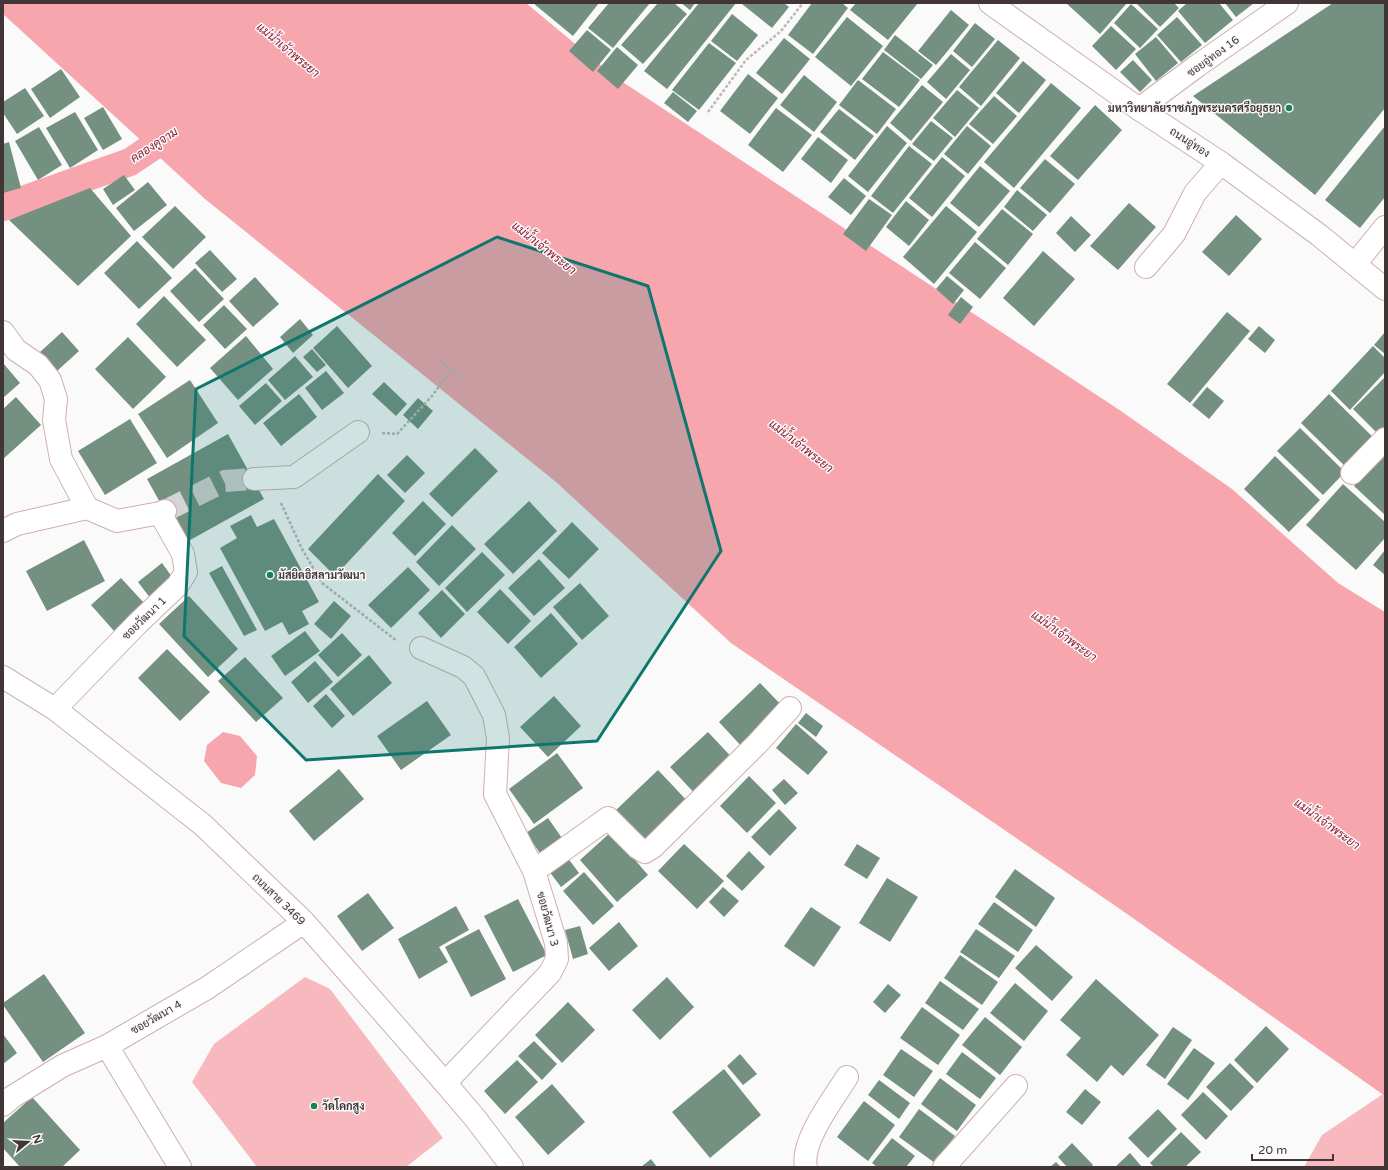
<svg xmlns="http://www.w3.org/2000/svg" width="1388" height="1170" viewBox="0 0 1388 1170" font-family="'Varela Round',Sarabun,sans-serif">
	<rect width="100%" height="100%" fill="#fafafa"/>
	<path fill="#f7b9bd" d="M305,977L330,989L443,1138L406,1167H257L192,1082L214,1044Z
		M1383,1094L1385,1096V1167H1304L1322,1135Z"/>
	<path fill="#f7a6ad" d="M3,3H526L615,77L1121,411L1232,489L1338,583L1385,612V1096L1120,909L731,643L556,482L205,199L3,14Z
		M223,732L240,736L257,756L255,775L241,788L221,783L204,761L207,745Z"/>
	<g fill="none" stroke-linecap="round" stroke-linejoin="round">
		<path stroke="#f7a6ad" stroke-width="28" d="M3,207L130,162L182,127"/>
	</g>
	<path fill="#749081" d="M533,3H599L573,36Z
		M609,3H650L613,48L588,28Z
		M658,3H674L687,14L643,64L621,45Z
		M681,3H695L690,10Z
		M699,3H736L667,89L644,71Z
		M743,3H784L789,7L772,28L742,4Z
		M812,3H842L848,8L813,54L788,35Z
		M856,3H918L888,40L850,10Z
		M1066,3H1127L1100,34Z
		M1136,3H1174L1179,8L1160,27Z
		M1187,3H1219L1233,20L1205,43L1178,11Z
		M1225,3H1254L1236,17Z
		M1333,3H1385V108L1315,195L1193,96Z
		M1131,4L1158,29L1140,48L1114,23Z
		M951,10L969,25L936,65L918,51Z
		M732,14L758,35L737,61L711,41Z
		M847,17L883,46L851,86L815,57Z
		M1177,17L1202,45L1181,62L1157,35Z
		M975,23L995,39L972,67L953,51Z
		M1111,26L1136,49L1116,70L1092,46Z
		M587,30L611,50L593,72L569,51Z
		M895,35L933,65L921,79L884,50Z
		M1156,37L1178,63L1156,81L1135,54Z
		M784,38L810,59L782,94L756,73Z
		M998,40L1020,58L981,106L959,87Z
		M709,43L736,63L699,110L672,90Z
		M617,47L638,65L618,89L597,71Z
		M883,52L920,80L899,107L862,79Z
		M951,54L970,70L946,99L927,82Z
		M1133,60L1152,80L1140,92L1120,72Z
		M1023,61L1046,80L1019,113L996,93Z
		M61,69L80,97L50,118L31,89Z
		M748,74L778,98L750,134L720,111Z
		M804,75L837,102L814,132L780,105Z
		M858,80L896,109L877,134L839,105Z
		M1051,83L1081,108L1014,188L984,162Z
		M922,85L943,102L911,141L890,123Z
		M25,88L44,116L17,134L3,113V102Z
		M957,90L979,108L955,137L933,118Z
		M673,92L697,111L688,122L664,103Z
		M994,96L1017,116L993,144L969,124Z
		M1095,105L1122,130L1078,180L1050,156Z
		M103,107L122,139L103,150L84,118Z
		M776,108L812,135L783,172L748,145Z
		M839,109L874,136L855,160L820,132Z
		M75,112L98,150L70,168L46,128Z
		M931,121L953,138L934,161L912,144Z
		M887,126L907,143L868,192L848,176Z
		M967,126L991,146L968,174L944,154Z
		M1385,126V197L1360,228L1325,200Z
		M39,127L62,165L38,180L15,141Z
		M818,137L848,160L831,183L801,159Z
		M9,142L21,188L3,193V144Z
		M909,146L932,164L893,213L871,196Z
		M942,157L965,176L932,217L909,198Z
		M1045,159L1075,184L1050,213L1020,188Z
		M980,166L1010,191L979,227L950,203Z
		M124,175L135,190L113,205L103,189Z
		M844,178L866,196L851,215L828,197Z
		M148,182L167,205L134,231L116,208Z
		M90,188L131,236L78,286L9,220Z
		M1017,190L1047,215L1033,231L1004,207Z
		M869,199L892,215L866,251L843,234Z
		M906,201L929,220L909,246L886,227Z
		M1129,203L1156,227L1118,270L1090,246Z
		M175,206L206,237L173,269L142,237Z
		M946,206L977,232L934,284L903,257Z
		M1002,209L1033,234L1008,265L977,239Z
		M1236,215L1262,239L1229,276L1202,252Z
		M1071,216L1091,235L1075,252L1056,233Z
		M137,241L172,278L139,309L104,273Z
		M975,242L1006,268L980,299L949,273Z
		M210,250L237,279L222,292L195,263Z
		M1043,251L1075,279L1034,326L1003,298Z
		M195,268L224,299L199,322L170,291Z
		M947,276L964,290L953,304L936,289Z
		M255,277L279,304L253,327L229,301Z
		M164,296L206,340L177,367L136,324Z
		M961,297L973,307L960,324L948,315Z
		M224,305L247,329L225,349L203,325Z
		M1227,312L1250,331L1190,403L1167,384Z
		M300,319L313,335L293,353L280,337Z
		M337,326L372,366L348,388L313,348Z
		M1259,326L1275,340L1265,353L1248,339Z
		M62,332L79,351L57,371L40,352Z
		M1385,332V354L1374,345Z
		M246,336L273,369L238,400L210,368Z
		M128,337L166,377L133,409L95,369Z
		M1373,346L1385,358V372L1350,410L1331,391Z
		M312,349L326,365L317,372L303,357Z
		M295,356L313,377L285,400L268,380Z
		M3,363L20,383L3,398Z
		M326,371L344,393L322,410L305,388Z
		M1385,377V433L1381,437L1353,409Z
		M190,380L218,423L167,458L138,414Z
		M384,382L407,404L396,416L372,394Z
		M266,383L282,401L255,425L239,406Z
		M1207,387L1224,401L1209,419L1192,405Z
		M299,394L317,417L281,446L263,423Z
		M1329,394L1379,443L1351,472L1301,423Z
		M16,397L41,425L3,459V409Z
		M418,398L433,411L418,429L403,415Z
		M130,419L157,463L105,495L78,451Z
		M1300,428L1345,472L1323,495L1277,451Z
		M228,434L264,499L183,544L147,479Z
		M475,448L498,471L452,517L429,494Z
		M1385,450V515L1354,486Z
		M407,455L425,473L405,493L387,475Z
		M1275,456L1320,500L1289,532L1244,489Z
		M378,474L405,501L335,576L308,549Z
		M1343,484L1385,522V538L1356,570L1306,525Z
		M423,501L446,524L415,556L392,533Z
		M529,501L557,531L513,574L484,544Z
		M251,515L257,527L274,519L319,602L302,611L309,624L289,635L282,622L265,631L220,548L237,538L230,526Z
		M572,522L599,549L569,579L542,553Z
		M452,525L476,549L439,586L416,562Z
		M84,540L105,581L47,611L26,571Z
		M1385,550V575L1373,565Z
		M482,552L505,575L467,612L445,588Z
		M539,559L565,588L534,616L508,588Z
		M162,563L175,581L151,599L138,582Z
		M222,566L257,630L244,636L209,573Z
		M408,567L430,590L391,628L368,605Z
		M121,578L144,603L114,631L91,605Z
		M580,583L609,616L582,640L553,607Z
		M500,589L531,621L508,644L477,612Z
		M442,590L465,614L441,638L418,613Z
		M189,596L238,649L208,677L159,624Z
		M334,601L351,616L331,639L314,624Z
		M551,613L578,644L541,678L514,647Z
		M305,631L320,651L285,676L271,656Z
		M342,633L362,655L338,677L318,655Z
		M167,649L210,692L180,721L138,678Z
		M369,655L392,683L353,716L330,689Z
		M245,657L283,698L256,722L218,681Z
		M315,661L333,682L308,703L291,682Z
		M760,683L785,709L744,749L719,722Z
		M326,694L345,716L332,728L313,706Z
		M554,696L581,726L548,757L520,727Z
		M427,701L451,735L401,770L377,736Z
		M806,713L823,726L816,737L798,723Z
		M796,724L828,752L808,775L776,748Z
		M708,732L737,763L699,798L670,767Z
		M557,753L583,788L534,824L509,789Z
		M339,769L364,799L314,841L289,811Z
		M658,770L692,806L649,846L616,810Z
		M749,776L776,803L747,833L720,806Z
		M784,779L798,793L785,805L772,790Z
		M779,809L797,828L770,856L751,837Z
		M548,818L564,841L542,856L526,833Z
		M611,832L648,875L617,902L580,860Z
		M684,844L724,881L697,909L658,871Z
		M857,844L880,858L867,879L844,865Z
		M749,851L765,867L742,891L726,876Z
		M567,857L579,873L561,887L549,871Z
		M1015,869L1055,898L1036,927L995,897Z
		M584,872L614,906L593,925L563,891Z
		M887,878L918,897L890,942L859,923Z
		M723,887L739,901L724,917L709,902Z
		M368,893L394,928L362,951L337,916Z
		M518,899L547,955L513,972L484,916Z
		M994,902L1033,930L1018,952L978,924Z
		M456,906L469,930L439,947L448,962L419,979L398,939Z
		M811,907L841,927L814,967L784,946Z
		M619,922L638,946L609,971L589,948Z
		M580,926L588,954L573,959L565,930Z
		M479,929L506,979L471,997L445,947Z
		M976,929L1015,956L999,978L960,952Z
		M1036,945L1073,977L1052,1001L1015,968Z
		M960,955L998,982L982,1005L944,978Z
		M44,974L85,1033L43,1062L3,1005V1003Z
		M667,977L694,1007L660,1040L632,1010Z
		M1096,979L1159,1035L1123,1076L1111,1065L1097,1082L1066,1055L1081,1038L1060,1020Z
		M940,981L979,1009L963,1030L925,1003Z
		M1015,983L1048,1011L1024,1041L990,1013Z
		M888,984L901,995L885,1013L873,1002Z
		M568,1002L595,1030L562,1063L535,1035Z
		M922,1007L960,1035L938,1065L900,1038Z
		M985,1017L1022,1047L1000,1075L962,1045Z
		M1266,1026L1289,1049L1257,1083L1234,1060Z
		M1173,1027L1192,1040L1165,1079L1146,1065Z
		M3,1034L17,1053L3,1064Z
		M534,1041L557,1064L542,1080L518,1056Z
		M1194,1048L1215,1063L1188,1100L1167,1084Z
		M901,1049L933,1071L914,1097L883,1075Z
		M962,1052L996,1078L980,1099L946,1074Z
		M740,1054L757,1074L743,1085L727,1066Z
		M517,1060L538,1082L505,1114L484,1091Z
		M1230,1063L1254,1087L1231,1111L1206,1087Z
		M724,1069L761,1115L710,1158L672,1112Z
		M940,1078L976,1105L957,1131L921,1104Z
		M879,1080L910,1103L899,1119L868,1095Z
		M552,1084L585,1122L548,1155L515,1117Z
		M1085,1089L1101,1102L1082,1125L1066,1112Z
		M1203,1092L1228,1116L1206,1140L1181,1115Z
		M32,1097L80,1150L62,1167H20L3,1148V1123Z
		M864,1101L895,1125L868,1161L837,1137Z
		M919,1109L955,1136L935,1163L899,1137Z
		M1158,1109L1177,1129L1148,1158L1128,1138Z
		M1181,1132L1201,1152L1185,1167H1154L1150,1163Z
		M892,1138L915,1156L906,1167H877L872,1163Z
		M1072,1143L1093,1165L1091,1167H1067L1058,1157Z
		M1130,1153L1142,1167H1115Z
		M651,1159L657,1167H641Z
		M1056,1162L1061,1167H1050Z"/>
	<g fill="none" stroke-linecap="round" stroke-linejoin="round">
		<path stroke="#d5d3d3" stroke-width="22" stroke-dasharray="22 11" stroke-linecap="butt" d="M165,511L225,481L254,479"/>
		<g stroke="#d0aeb0" stroke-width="24">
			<path id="minor" d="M1139,109L1197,66L1287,3
				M1355,264L1385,227
				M1146,267L1174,234L1195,193L1221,163
				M3,332L16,350L38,365L50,380L56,399L54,420L61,459L87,508
				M1352,473L1385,439
				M254,479L294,477L358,432
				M3,531L17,524L87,508L117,521L160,513L165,511
				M421,648L463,667L474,676L494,715L498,738L495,794L534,871L556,943L557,959L550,973L445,1083
				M3,677L55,709L203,825L304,922L445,1083L475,1118L512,1167
				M55,709L138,623L178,585L186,572L183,554L160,513
				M534,871L608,818L638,848L645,852L653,847L757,744L790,708
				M107,1046L180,1167
				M3,1105L12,1097L62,1066L107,1046L207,988L304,922
				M806,1167C800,1142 834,1098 847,1077
				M944,1167L1016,1086"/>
		</g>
		<g stroke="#d0aeb0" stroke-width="24">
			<path id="major" d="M990,3L1139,109L1221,163L1319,235L1385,289"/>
		</g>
		<path stroke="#bdb8b8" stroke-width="2.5" stroke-dasharray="3 2" stroke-linecap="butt" d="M708,112L746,60L781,31L803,3
			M439,360L465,380
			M382,433L397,434L432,396L452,369
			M281,503L302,549L322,583L397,641"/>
		<use href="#minor" stroke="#fff" stroke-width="22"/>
		<use href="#major" stroke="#fff" stroke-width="22"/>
	</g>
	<path fill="#0f766e" fill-opacity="0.2" stroke="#0f766e" stroke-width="3" stroke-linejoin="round" d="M497,237L648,286L721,551L597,741L306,760L184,636L196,389Z"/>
	<g fill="#1d8059" stroke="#fafafa" stroke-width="1.5">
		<circle cx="1289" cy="108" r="4"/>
		<circle cx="270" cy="575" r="4"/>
		<circle cx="314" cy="1106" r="4"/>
	</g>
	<g text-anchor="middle" stroke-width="3" stroke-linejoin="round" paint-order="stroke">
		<g font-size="11" fill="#423535" stroke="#fafafa">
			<text transform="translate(1213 56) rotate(-36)" y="4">ซอยอู่ทอง 16</text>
			<text transform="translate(1190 142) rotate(33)" y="4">ถนนอู่ทอง</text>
			<text transform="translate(144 618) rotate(-44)" y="4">ซอยวัฒนา 1</text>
			<text transform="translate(279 899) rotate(44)" y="4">ถนนสาย 3469</text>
			<text transform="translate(548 919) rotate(75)" y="4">ซอยวัฒนา 3</text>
			<text transform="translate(156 1017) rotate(-30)" y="4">ซอยวัฒนา 4</text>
		</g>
		<g font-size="11" font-weight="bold" fill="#423535" stroke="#fafafa" text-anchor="start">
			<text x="1281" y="112" text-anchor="end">มหาวิทยาลัยราชภัฏพระนครศรีอยุธยา</text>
			<text x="278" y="579">มัสยิดอิสลามวัฒนา</text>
			<text x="322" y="1110">วัดโคกสูง</text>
		</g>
		<g font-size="12" font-style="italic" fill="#901b36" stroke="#fafafa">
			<text transform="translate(288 50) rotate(40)" y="4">แม่น้ำเจ้าพระยา</text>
			<text transform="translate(154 145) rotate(-33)" y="4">คลองคูจาม</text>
			<text transform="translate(544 248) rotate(38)" y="4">แม่น้ำเจ้าพระยา</text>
			<text transform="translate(801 446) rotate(38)" y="4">แม่น้ำเจ้าพระยา</text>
			<text transform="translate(1064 636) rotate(36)" y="4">แม่น้ำเจ้าพระยา</text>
			<text transform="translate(1327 824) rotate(36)" y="4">แม่น้ำเจ้าพระยา</text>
		</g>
	</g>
	<rect width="1388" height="1170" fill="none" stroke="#423535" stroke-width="8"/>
	<g transform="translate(28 1142) rotate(72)" stroke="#fafafa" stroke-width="3" paint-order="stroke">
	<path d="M0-3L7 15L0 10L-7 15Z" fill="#423535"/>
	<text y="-6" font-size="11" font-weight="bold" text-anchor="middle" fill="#423535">N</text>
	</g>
	<path d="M1252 1154v6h81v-6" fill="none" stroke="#423535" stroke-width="2"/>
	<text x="1258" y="1154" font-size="12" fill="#423535" stroke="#fafafa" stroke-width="3" paint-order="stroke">20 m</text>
</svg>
